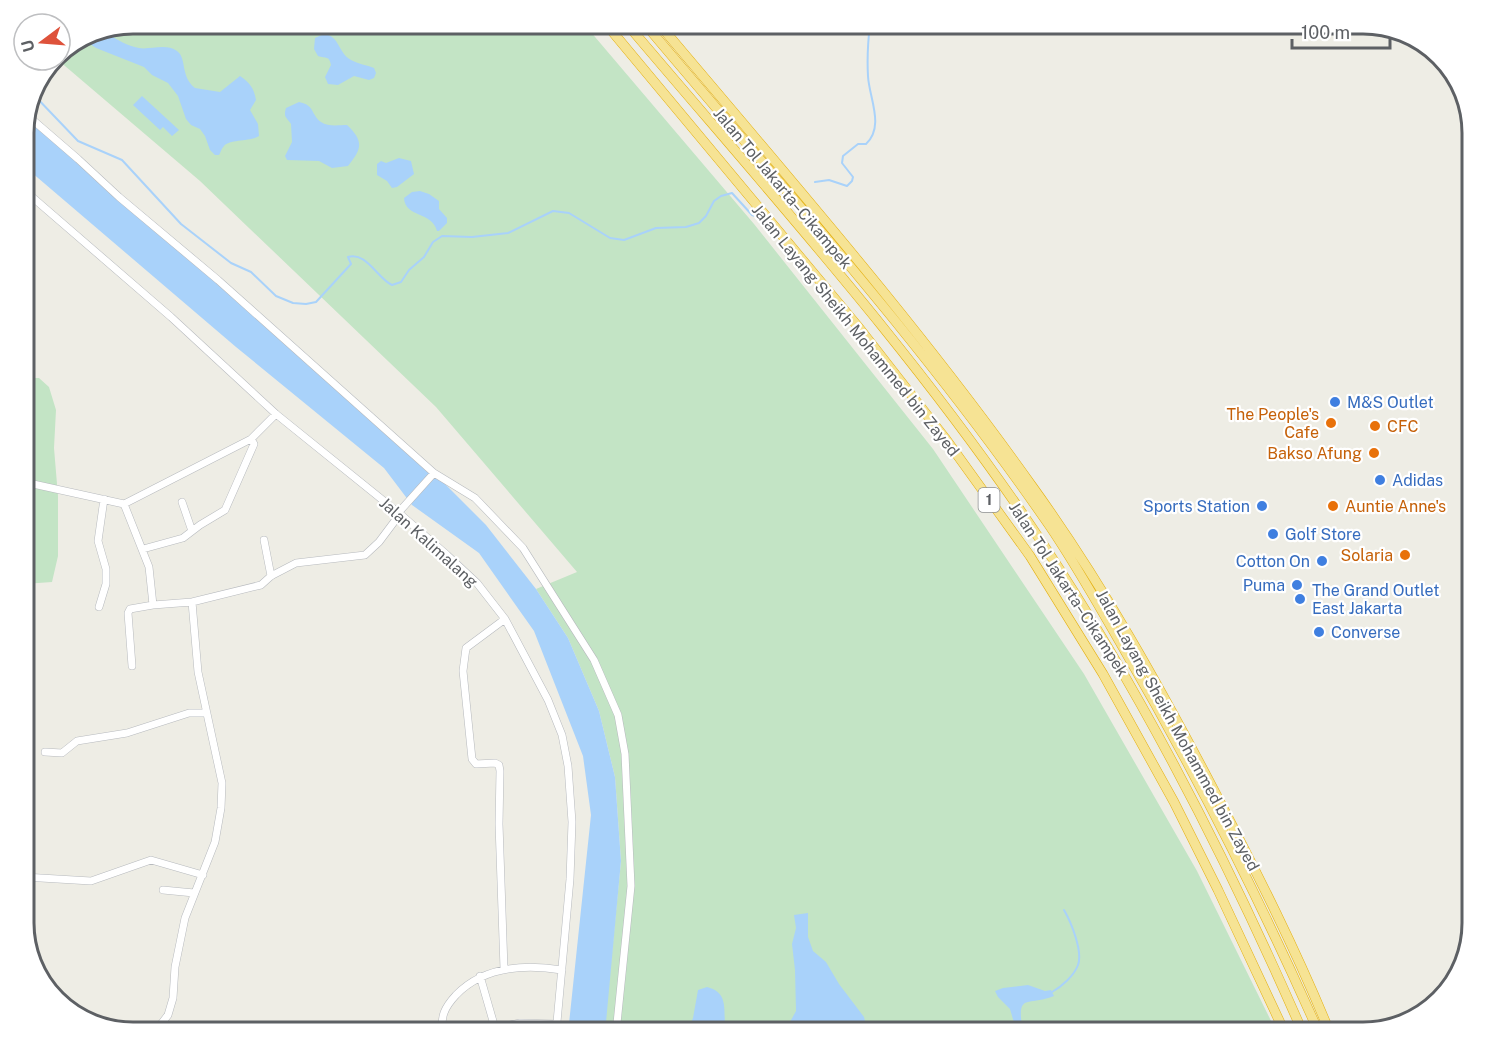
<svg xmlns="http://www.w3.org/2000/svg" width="1496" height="1057" viewBox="0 0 1496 1057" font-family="'Public Sans',sans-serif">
	<rect width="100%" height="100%" fill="#eeede5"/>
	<path fill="#c3e4c5" d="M133,24H584L754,224L933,449L1084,674L1197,871L1277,1033H604L621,861L615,777L599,711L568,638L536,589L577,572L436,407L200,181L58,60H60L61,51Z
		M30,378H39L49,387L56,410L54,448L58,496V556L52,582L24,584V379Z"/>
	<path fill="#a9d2fa" d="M108,34C118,40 127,46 139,48C150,50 166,43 177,51C187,58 180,76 195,88L220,92L240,76C250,83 254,88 256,100L250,110L258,124L259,136C250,142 230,139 224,146C221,149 221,152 219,155H215L210,150L205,136L200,129L191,125L186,119L178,96L168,83L152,75L144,67L96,48L87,42Z
		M324,34C340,36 338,53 351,60C358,64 367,65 374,68L376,73L374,78L369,80L354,76L338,85L328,84L325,77L331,65C329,55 326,59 318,56L314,49L315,38Z
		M142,96L179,130L172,136L163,127L160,130L133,105Z
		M299,102C315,105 311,115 321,122C328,127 339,125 347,125C364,141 362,149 348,166L332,168L319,161L287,160L285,156L292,142L291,124C287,117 283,118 286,108Z
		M27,115L434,473L486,525L536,589L568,638L599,711L615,777L621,861L605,1033H568L591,815L583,756L534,631L479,553L412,505L384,468L236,347L24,166V126Z
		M399,158L411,161L414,174L397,187L392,188L387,181L377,175V164L381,161L386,163Z
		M420,191L429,194L439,201V209L447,218V223L439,231H437C432,211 405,218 404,198L412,192Z
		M808,913V937L813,951L826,962L839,984L864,1017L868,1033H845L833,1025L816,1021L797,1027L792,1033H784L796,1011L795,970L792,944L796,928L794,915Z
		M1028,985L1045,991L1051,990L1054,996C1026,1007 1016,991 1023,1033H1017L1010,1009L998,997L995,991L1003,988Z
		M707,987C731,993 722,1013 726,1033H687L693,1018L698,990Z"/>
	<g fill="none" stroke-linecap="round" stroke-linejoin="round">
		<path stroke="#a9d2fa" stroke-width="2" d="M33,94L78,141L122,160L181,224L231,263L251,272L276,296L293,303L306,304L316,302L351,264L348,257C366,251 378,279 392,285L401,282L409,270L424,257L433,242L442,236L472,237L508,233L553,211L569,213L610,238L624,240L656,228L686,227L699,223L706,216L714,201L721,196L732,193L752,215L758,217
			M815,182L829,180L847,186L852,181L853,177L842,163L843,156L858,144H866C885,126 869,98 868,76C867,59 868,41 870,24
			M1052,992C1061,987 1074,976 1078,965C1083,951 1071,922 1064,910"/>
		<g stroke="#b7babe" stroke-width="8">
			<path id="minor" d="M27,115L78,159L119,197L218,280L434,473L475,498L523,548L594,660L618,715L625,754L631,886L616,1033
				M24,190L171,317L276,414L400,514L447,555L477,583L505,619L548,700L562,735L568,766L572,822L570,879L556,1033
				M24,482L124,504L149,567L153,605L192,602L261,585L271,576L296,563L365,555L379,542L400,514
				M182,502L192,531
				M124,504L251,439L276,414
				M398,513L434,473
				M264,540L271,576
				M143,549L183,538L200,525L225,510L254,444L251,439
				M99,607L106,584V569L98,541L104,499
				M132,666L128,613L130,609L153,605
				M45,752L62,753L77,741L127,733L189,713H206
				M24,877L91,881L151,860L203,875
				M163,890L194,893
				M504,969L499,824L500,771L499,765L495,763L476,764L472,759L463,671L466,648L505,619
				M480,976L495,1028L520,1023L557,1024
				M151,1033L158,1028L168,1015L173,998L175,967L185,918L215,842L221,808L222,783L198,672L192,602
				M442,1033C441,1016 444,1008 456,995C484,966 524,964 562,970"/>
		</g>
		<g stroke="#e4af0e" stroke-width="10">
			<path id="highway" d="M606,24L860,329L945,438L1030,556L1103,674L1174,802L1218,890L1285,1033
				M627,24C769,192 919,357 1041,541C1144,696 1229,863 1303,1033
				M645,24C783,188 927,348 1049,525C1077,566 1100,608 1125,651C1197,775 1261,902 1319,1033
				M659,24C786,175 917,324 1032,486C1102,583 1161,689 1217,796C1257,873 1297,952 1330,1033"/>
		</g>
		<use href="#minor" stroke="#fff" stroke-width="7"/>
		<use href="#highway" stroke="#f6e394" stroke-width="9"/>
	</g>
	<g fill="#3f7fe0" stroke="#fff" stroke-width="2">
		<circle cx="1335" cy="402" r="6"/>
		<circle cx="1380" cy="480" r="6"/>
		<circle cx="1262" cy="506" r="6"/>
		<circle cx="1273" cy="534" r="6"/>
		<circle cx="1322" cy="561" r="6"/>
		<circle cx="1297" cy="585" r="6"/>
		<circle cx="1300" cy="599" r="6"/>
		<circle cx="1319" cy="632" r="6"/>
	</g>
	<g fill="#e8710a" stroke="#fff" stroke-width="2">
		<circle cx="1331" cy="423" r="6"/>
		<circle cx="1375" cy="426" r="6"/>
		<circle cx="1374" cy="453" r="6"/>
		<circle cx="1333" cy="506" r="6"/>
		<circle cx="1405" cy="555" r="6"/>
	</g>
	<g text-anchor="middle" stroke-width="4.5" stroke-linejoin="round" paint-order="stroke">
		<rect fill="#fff" stroke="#8e9092" stroke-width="1.5" x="978.5" y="488" width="21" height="24" rx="4.5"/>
		<g font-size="15" font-weight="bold" fill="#5d6064">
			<text x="989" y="505">1</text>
		</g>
		<g font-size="16" fill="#5d6064" stroke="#fff">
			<text transform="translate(783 188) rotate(50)" y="6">Jalan Tol Jakarta–Cikampek</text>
			<text transform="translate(856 330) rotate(51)" y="6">Jalan Layang Sheikh Mohammed bin Zayed</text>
			<text transform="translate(429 542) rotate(42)" y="6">Jalan Kalimalang</text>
			<text transform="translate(1069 589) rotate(57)" y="6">Jalan Tol Jakarta–Cikampek</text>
			<text transform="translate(1178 730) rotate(61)" y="6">Jalan Layang Sheikh Mohammed bin Zayed</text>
		</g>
		<g font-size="16" fill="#366cbe" stroke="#fff" text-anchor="start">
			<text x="1347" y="408">M&amp;S Outlet</text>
			<text x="1392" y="486">Adidas</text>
			<text x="1250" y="512" text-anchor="end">Sports Station</text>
			<text x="1285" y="540">Golf Store</text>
			<text x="1310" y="567" text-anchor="end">Cotton On</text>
			<text x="1285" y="591" text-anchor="end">Puma</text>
			<text x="1312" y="596">The Grand Outlet<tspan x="1312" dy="18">East Jakarta</tspan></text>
			<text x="1331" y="638">Converse</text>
		</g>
		<g font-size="16" fill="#c56008" stroke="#fff" text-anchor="end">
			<text x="1319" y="420">The People's<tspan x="1319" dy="18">Cafe</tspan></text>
			<text x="1387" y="432" text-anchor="start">CFC</text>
			<text x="1362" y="459">Bakso Afung</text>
			<text x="1345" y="512" text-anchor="start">Auntie Anne's</text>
			<text x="1393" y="561">Solaria</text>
		</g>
	</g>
	<path d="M0 0H1496V1057H0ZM133 34H1363A99 99 0 0 1 1462 133V923A99 99 0 0 1 1363 1022H133A99 99 0 0 1 34 923V133A99 99 0 0 1 133 34Z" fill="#fff" fill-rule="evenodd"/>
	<path fill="none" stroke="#5d6064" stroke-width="3" d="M133 34H1363A99 99 0 0 1 1462 133V923A99 99 0 0 1 1363 1022H133A99 99 0 0 1 34 923V133A99 99 0 0 1 133 34Z"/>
	<g transform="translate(42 42) rotate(254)"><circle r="28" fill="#ffffff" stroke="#bebfc1" stroke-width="1.5"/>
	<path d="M0-4.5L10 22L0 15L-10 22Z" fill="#de523b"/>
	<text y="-9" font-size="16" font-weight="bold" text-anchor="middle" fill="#5d6064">U</text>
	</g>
	<path d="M1292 39v9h98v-9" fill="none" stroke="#5d6064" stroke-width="3"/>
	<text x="1301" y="39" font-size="18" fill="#5d6064" stroke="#ffffff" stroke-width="4.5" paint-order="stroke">100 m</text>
</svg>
